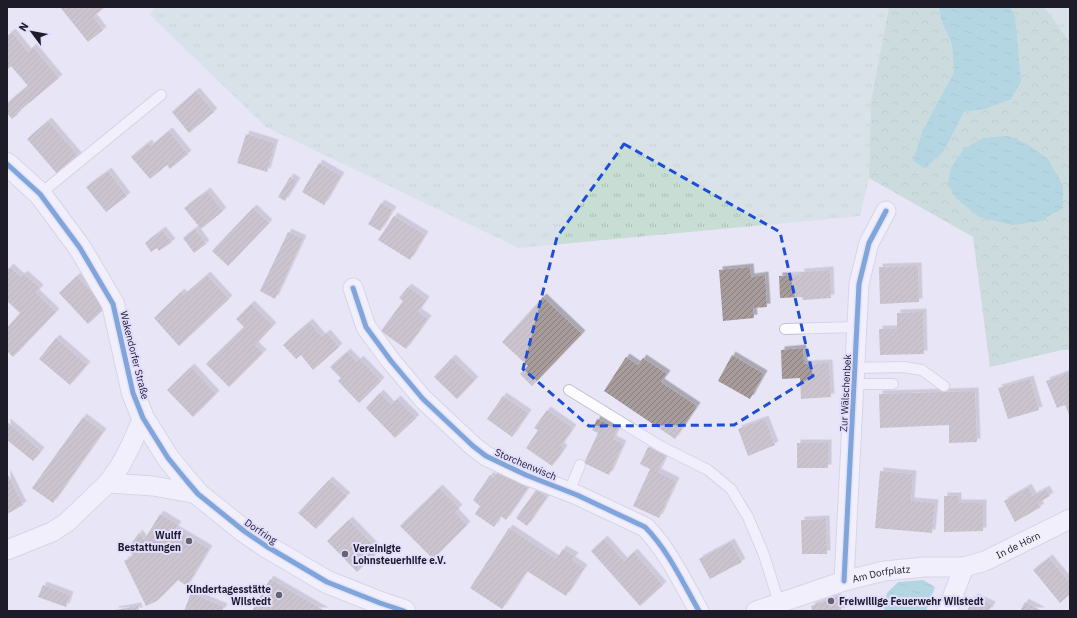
<svg xmlns="http://www.w3.org/2000/svg" width="1077" height="618" viewBox="0 0 1077 618" font-family="'IBM Plex Sans',sans-serif">
	<defs>
		<pattern id="grass-tufts" width="24" height="20" patternUnits="userSpaceOnUse"><rect width="24" height="20" fill="#c8ded4"/><path d="M3 7l-1-3M5 7V3M7 7l1-3M15 17l-1-3M17 17v-4M19 17l1-3" fill="none" stroke="#abbeb6"/></pattern>
		<pattern id="forest-crowns" width="20" height="18" patternUnits="userSpaceOnUse"><rect width="20" height="18" fill="#abcebc"/><path d="M2 6a3 3 0 1 1 6 0M12 15a3 3 0 1 1 6 0" fill="none" stroke="#93b0a2"/></pattern>
		<pattern id="water-ripples" width="26" height="14" patternUnits="userSpaceOnUse"><rect width="26" height="14" fill="#76c0c7"/><path d="M2 4q2-2 4 0t4 0M15 11q2-2 4 0t4 0" fill="none" stroke="#66a4ab"/></pattern>
		<pattern id="building-hatch" width="6" height="6" patternUnits="userSpaceOnUse"><rect width="6" height="6" fill="#a89b9b"/><path d="M-1 1l2-2M0 6l6-6M5 7l2-2" fill="none" stroke="#887e7e"/></pattern>
		<filter id="shadow"><feDropShadow dx="3.5" dy="-3.5" stdDeviation="0" flood-color="#0004"/></filter>
	</defs>
	<rect width="100%" height="100%" fill="#e8e5f7"/>
	<path fill="url(#grass-tufts)" d="M156,7H889L871,101L869,178L860,216L519,248L266,127L149,14Z
		M1044,7H1070V42Z"/>
	<path fill="url(#forest-crowns)" d="M889,7H938L942,22L952,45L954,72L923,130L944,151L964,112L985,109L1015,16L1010,7H1044L1070,42V350H1062L990,367L973,237L869,178L871,101Z"/>
	<path fill="url(#water-ripples)" d="M938,7H1010L1015,16L1021,82L1011,99L985,109L964,112L944,151L925,168L913,161L923,130L954,72L952,45L942,22Z
		M1008,136L1027,144L1048,159L1063,186V208L1040,221L1012,225L979,217L956,198L948,184L951,168L964,149L983,138Z
		M923,580L935,587L926,611H884L887,593L898,582Z"/>
	<path fill="url(#building-hatch)" filter="url(#shadow)" d="M60,7H105L93,17L103,30L88,42Z
		M12,32L28,52L33,47L59,78L17,113L18,114L12,119L7,113V103L28,86L11,66L7,70V36Z
		M196,91L214,112L189,133L172,112Z
		M48,121L80,158L59,176L27,139Z
		M169,131L188,154L170,169L167,165L150,179L131,157L148,143L151,146Z
		M246,134L275,143L267,172L237,163Z
		M319,163L341,176L324,205L302,192Z
		M108,171L127,196L106,212L86,187Z
		M290,177L297,181L285,201L278,197Z
		M207,191L223,211L201,229L184,208Z
		M381,203L393,210L380,231L368,224Z
		M253,208L269,223L228,266L212,251Z
		M394,216L425,235L410,260L378,240Z
		M195,229L206,244L194,253L183,238Z
		M162,230L172,242L159,251L157,248L151,252L145,243Z
		M288,232L303,239L275,299L260,291Z
		M918,266L919,302L880,304L879,267Z
		M10,267L21,277L24,274L40,288L36,293L56,312L13,357L7,351V328L20,313L7,301V270Z
		M750,267L751,277L765,275L767,307L753,308L754,318L723,321L719,270Z
		M830,270L831,298L803,300L802,297L780,298L779,276L801,275V272Z
		M207,275L229,299L179,346L154,318L181,292L184,295Z
		M77,276L106,307L88,324L59,293Z
		M408,287L426,300L418,312L428,319L406,349L381,331L403,301L399,298Z
		M543,297L582,334L532,386L520,374L528,366L502,342Z
		M251,304L273,326L255,345L263,353L229,387L206,364L244,327L236,319Z
		M923,312L924,354L880,355L879,329H897V313Z
		M309,322L322,337L327,333L339,347L313,370L301,355L296,359L283,345Z
		M56,338L87,365L70,385L39,359Z
		M803,348L804,364L829,363L831,397L801,399L800,378L782,379L781,350Z
		M347,352L357,362L360,359L381,381L359,403L338,381L341,378L330,367Z
		M732,355L764,374L750,399L718,381Z
		M626,357L638,365L643,358L667,374L661,382L697,406L675,439L604,391Z
		M452,358L475,380L457,399L434,377Z
		M191,367L216,394L193,417L167,390Z
		M1070,372V417L1065,405L1057,408L1046,381Z
		M1030,379L1039,410L1008,419L998,388Z
		M975,391L977,442L949,443V425L880,428L879,394Z
		M380,393L391,405L397,399L416,418L395,438L366,408Z
		M503,396L528,413L512,437L487,419Z
		M547,410L573,428L561,446L564,449L552,466L526,448L538,430L534,428Z
		M83,417L103,432L53,503L32,488Z
		M597,419L618,428L613,439L623,444L609,475L584,463L598,433L592,430Z
		M765,419L775,445L748,456L738,429Z
		M7,422L41,451L33,461L7,440Z
		M797,443H828V468H797Z
		M648,447L666,455L658,472L676,481L659,518L633,506L650,469L640,464Z
		M500,469L528,488L506,520L501,516L494,527L475,514L480,506L473,500L490,475L494,478Z
		M880,471L913,474L911,501L935,503L932,533L875,528Z
		M7,473L23,505L7,514Z
		M329,480L347,496L316,529L298,513Z
		M1028,487L1033,496L1046,489L1050,496L1038,503L1041,507L1015,522L1004,501Z
		M439,488L459,508L455,512L467,525L433,559L400,526Z
		M536,490L547,497L527,526L516,518Z
		M944,496H958V503H983V531L944,532Z
		M160,514L178,525L175,529L209,549L187,586L178,580L157,601L146,606L124,561L133,556L128,548L139,533L144,540Z
		M826,519L827,554H802L801,520Z
		M349,520L379,551L357,572L327,541Z
		M509,528L556,559L563,549L575,556L572,560L584,568L566,596L527,571L502,609L470,588Z
		M604,539L624,561L634,552L663,585L640,606L591,551Z
		M731,542L742,562L710,579L699,559Z
		M1049,558L1070,583V594L1060,603L1033,570Z
		M270,579L325,611H252Z
		M43,585L70,595L66,607L38,597Z
		M191,593L224,607L222,611H184Z
		M837,597L842,611H812L811,606Z
		M974,597L992,605L989,611H967Z
		M1025,602L1042,611H1020Z
		M138,606L139,611H115V610Z"/>
	<g fill="none" stroke-linecap="round" stroke-linejoin="round">
		<g stroke="#c3c0cf" stroke-width="12">
			<path id="service" d="M40,194L161,95
				M785,329L857,327
				M855,368L903,367L922,370L944,386
				M854,384H893
				M569,390L660,446L708,470L731,489L748,517L764,555L779,603
				M569,492L580,465"/>
		</g>
		<g stroke="#c3c0cf" stroke-width="21">
			<g id="minor">
				<path d="M353,288L366,327L391,361L423,399L473,446L486,456L526,475L577,495L645,527C668,550 683,583 699,611"/>
				<path d="M108,483L153,486L198,494"/>
				<path d="M7,550L52,532L66,523L108,483L120,466L130,447L143,418"/>
				<path d="M844,581L859,284L869,243L886,211"/>
				<path id="s1" d="M756,611L844,581L884,571L925,567H964L985,561L1070,519"/>
				<path d="M947,611L964,567"/>
			</g>
		</g>
		<g stroke="#c3c0cf" stroke-width="24">
			<path id="tertiary" d="M7,164L40,194L80,248L113,304L133,393L143,418L168,458L186,480L198,494L244,531L266,546L327,582L380,603L404,611"/>
		</g>
		<use href="#service" stroke="#fcfbfe" stroke-width="10"/>
		<use href="#minor" stroke="#fcfbfe" stroke-width="19"/>
		<use href="#tertiary" stroke="#fcfbfe" stroke-width="22"/>
		<g stroke="#e2ddff" stroke-width="8">
			<path id="cycleway" d="M7,164L40,194L80,248L113,304L133,393L143,418L168,458L186,480L198,494L244,531L266,546L327,582L380,603L404,611
				M353,288L366,327L391,361L423,399L473,446L486,456L526,475L577,495L645,527C668,550 683,583 699,611
				M844,581L859,284L869,243L886,211"/>
		</g>
		<use href="#cycleway" stroke="#0057b8" stroke-width="5"/>
	</g>
	<path d="M0 0H1077V618H0ZM624,144L780,232L813,376L734,425L589,426L523,369L557,237Z" fill="#e8e5f7" fill-opacity=".55" fill-rule="evenodd"/>
	<path fill="none" stroke="#1d4ed8" stroke-width="3" stroke-dasharray="8 5" stroke-linejoin="round" d="M624,144L780,232L813,376L734,425L589,426L523,369L557,237Z"/>
	<g fill="#656271" stroke="#e2ddff" stroke-width="1.5">
		<circle cx="189" cy="541" r="4"/>
		<circle cx="345" cy="554" r="4"/>
		<circle cx="279" cy="595" r="4"/>
		<circle cx="831" cy="601" r="4"/>
	</g>
	<g text-anchor="middle" stroke-width="4" stroke-linejoin="round" paint-order="stroke">
		<g font-size="10" fill="#1e1c29" stroke="#e2ddff">
			<text transform="translate(135 355) rotate(76)" y="4">Wakendorfer Straße</text>
			<text transform="translate(845 393) rotate(-87)" y="4">Zur Wälschenbek</text>
			<text transform="translate(526 464) rotate(23)" y="4">Storchenwisch</text>
			<text transform="translate(261 531) rotate(34)" y="4">Dorfring</text>
			<text dy="4" stroke="none"><textPath href="#s1" startOffset="273">In de Hörn</textPath></text>
			<text dy="4" stroke="none"><textPath href="#s1" startOffset="131">Am Dorfplatz</textPath></text>
		</g>
		<g font-size="10" font-weight="bold" fill="#1e1c29" stroke="#e2ddff" text-anchor="end">
			<text x="181" y="539">Wulff<tspan x="181" dy="12">Bestattungen</tspan></text>
			<text x="353" y="552" text-anchor="start">Vereinigte<tspan x="353" dy="12">Lohnsteuerhilfe e.V.</tspan></text>
			<text x="271" y="593">Kindertagesstätte<tspan x="271" dy="12">Wilstedt</tspan></text>
			<text x="839" y="605" text-anchor="start">Freiwillige Feuerwehr Wilstedt</text>
		</g>
	</g>
	<rect width="1077" height="618" fill="none" stroke="#1e1c29" stroke-width="16"/>
	<g transform="translate(32 32) rotate(302)" stroke="#e2ddff" stroke-width="3" paint-order="stroke">
	<path d="M0-3L7 15L0 10L-7 15Z" fill="#1e1c29"/>
	<text y="-6" font-size="11" font-weight="bold" text-anchor="middle" fill="#1e1c29">N</text>
	</g>
</svg>
